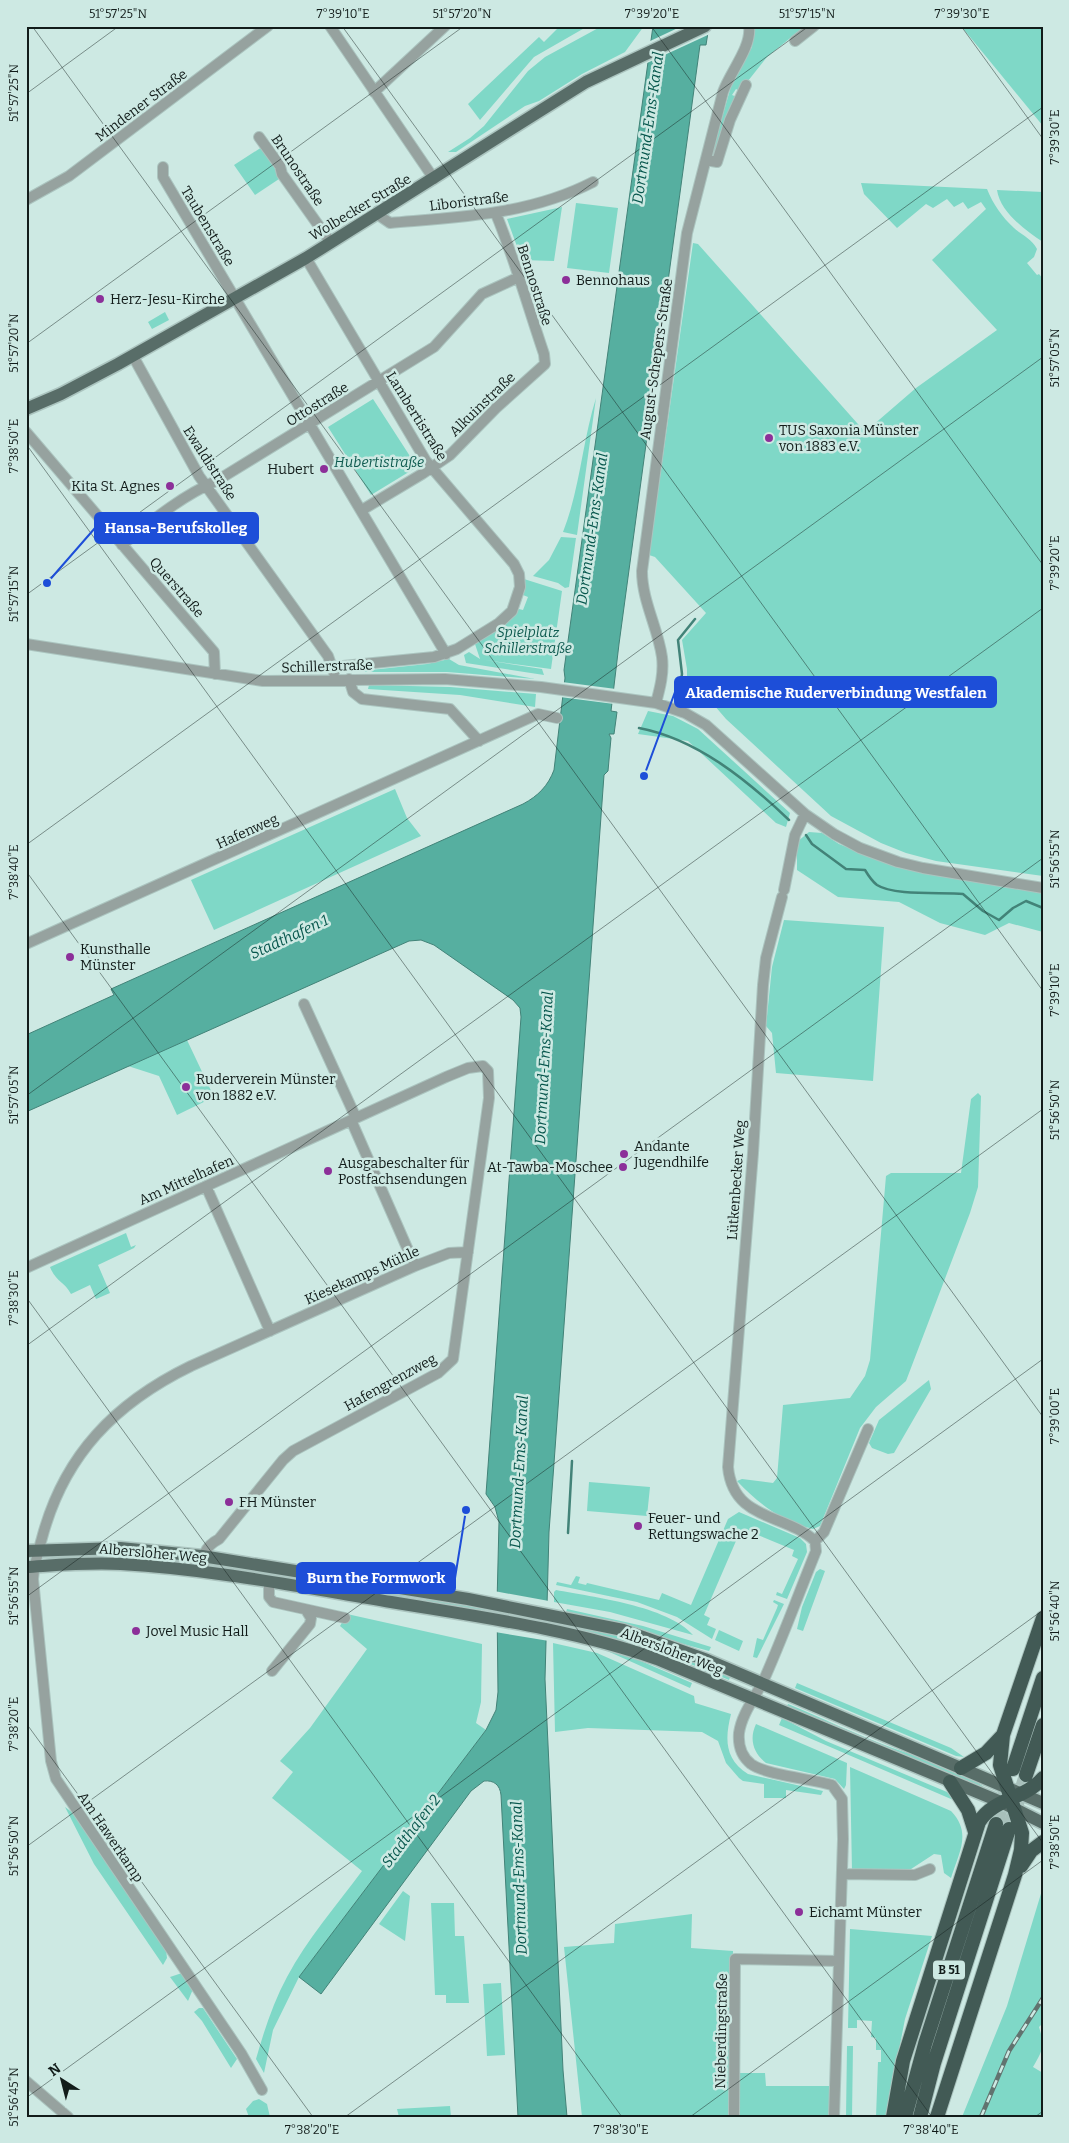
<svg xmlns="http://www.w3.org/2000/svg" width="1069" height="2143" viewBox="0 0 1069 2143" font-family="Bitter,serif">
	<rect width="100%" height="100%" fill="#cde9e3"/>
	<path fill="#7fd8c7" d="M560,26H588L534,57L480,120L468,104L539,37L544,42Z
		M602,26H644L625,52L582,74L539,101L525,106L456,152H448L470,138L484,126L528,71L545,57Z
		M754,26H805L767,57L740,91L736,89L732,95L737,97L716,157L710,159L732,83L752,47Z
		M961,26H1043V126Z
		M262,147L272,161L279,179L255,195L234,165Z
		M861,183L987,189C993,204 1002,217 1014,228C1022,235 1032,239 1037,249L1034,257L1027,263L1037,275L1039,274L1043,279V876L936,861L906,853L881,843L831,816L726,719L714,705L687,686V669L682,640L706,613L655,557L649,555L693,243L698,244L865,432L916,388L997,330L932,260L986,209L981,202L968,209L963,202L954,207L947,199L933,208L926,204L897,228L864,194Z
		M997,190L1043,192V242C1026,231 1000,212 997,190Z
		M576,203L618,208L609,273L567,268Z
		M562,207L554,261L522,260L507,219Z
		M165,312L169,320L152,329L148,322Z
		M596,398L577,535L563,532C580,489 582,443 596,398Z
		M373,399L417,467L371,495L328,427Z
		M561,537L576,538L569,587L565,588L558,583L533,576L549,560Z
		M524,579L562,591L551,669L485,660L542,669L544,675L466,663L464,655L469,652L480,659L475,644L504,626L519,609L523,610L528,597L523,595Z
		M449,659L459,665L535,679L447,672H352L427,664Z
		M369,685L450,687L536,694L535,707L460,695L368,689Z
		M648,711L673,716L698,729L790,813L786,827L776,823L688,741L638,734Z
		M395,789L407,818L421,836L214,930L191,880Z
		M809,832L822,833L839,844L897,867L1043,893V932L1009,923L985,935L940,923L899,902L838,897L797,870V842Z
		M784,920L884,927L873,1081L776,1073L772,1033L766,1026L772,967Z
		M187,1040L214,1097L177,1115L159,1076L128,1066Z
		M978,1093L981,1096L978,1187L970,1213L906,1381L876,1407L860,1428L820,1526L813,1529C782,1522 759,1504 737,1481L742,1479L773,1483L777,1478L783,1405L850,1398L865,1376L870,1360L886,1176L891,1173H961L971,1099Z
		M126,1233L131,1247L136,1245L134,1248L98,1265L110,1293L96,1299L90,1285L71,1294C64,1281 56,1282 50,1267Z
		M929,1380L931,1389L894,1453L888,1454L872,1448L869,1443L879,1420Z
		M589,1482L650,1487L647,1516L587,1511Z
		M739,1512L800,1538L806,1544L807,1552L787,1599L776,1595L777,1592L782,1594L798,1559L792,1556L794,1550L748,1531L745,1536L739,1534L704,1615L710,1618L707,1625L716,1629L712,1639L677,1617L637,1602L556,1585L557,1582L571,1585L576,1576L580,1577L578,1583L586,1585L587,1583L659,1600L662,1593L691,1605L728,1519Z
		M820,1569L825,1571L803,1631L797,1629L802,1607L816,1572Z
		M305,1581L353,1584L401,1592L402,1599L304,1583Z
		M556,1590C593,1597 668,1606 693,1635L610,1612L554,1602V1592Z
		M427,1597L485,1607V1613L426,1603Z
		M774,1600L784,1604L757,1658L753,1657L757,1638L763,1640L777,1608L778,1605L773,1602Z
		M567,1609L643,1626L711,1647L709,1651L566,1612Z
		M347,1614L482,1644L481,1702L476,1723L486,1730L299,1977L273,2030L264,2073L256,2059C264,2031 273,2003 287,1977C307,1939 337,1905 362,1871L272,1798L293,1772L280,1761L310,1728L367,1649L340,1626Z
		M566,1622L605,1630L731,1675L729,1680L652,1648L566,1628Z
		M719,1630L743,1641L739,1651L715,1640Z
		M566,1637L613,1649L692,1683L690,1688L605,1650L566,1640Z
		M553,1643L597,1653L694,1696L695,1703L731,1714C725,1738 724,1759 748,1774L823,1791L821,1795L786,1790V1798H764V1784L743,1781L739,1778L726,1763L718,1741L702,1732L588,1728L555,1732Z
		M797,1683L951,1748L964,1757L956,1756L795,1688Z
		M788,1704C822,1718 855,1734 890,1747C922,1759 961,1766 987,1790L833,1725L785,1710Z
		M782,1718L826,1741L947,1792L958,1802L779,1725Z
		M756,1724L847,1763L846,1785L844,1789L835,1779L766,1763C753,1753 749,1739 756,1724Z
		M850,1767L951,1811C972,1833 959,1852 951,1878L944,1873L941,1855L934,1854L908,1871H852Z
		M65,1807L73,1813L87,1832L166,1950L167,1958L163,1965L94,1864Z
		M1043,1887V2023L1039,2027C1045,2046 1043,2050 1033,2067L1043,2073V2117H962L1007,2006Z
		M403,1891L410,1896L405,1941L379,1924Z
		M431,1903H454L455,1936H464L469,2003H446V1995H435Z
		M692,1914L691,1948L733,1951L731,2117H582L564,1947L614,1943L615,1924Z
		M850,1929L932,1936L905,2019L886,2117H876L878,2062H881V2050H876V2038L871,2037L872,2021L857,2020V2028H848Z
		M182,1973L193,1989L188,2001L170,1977Z
		M501,1983L505,2055L487,2056L483,1984Z
		M199,2008H203L237,2059L231,2068L202,2021L194,2012Z
		M847,2046H853L852,2117H846Z
		M736,2073H765L766,2086H829V2117H736Z
		M259,2099L267,2104L270,2117H249L246,2109L253,2101Z
		M450,2106L451,2117H399L397,2109Z"/>
	<path fill="#56afa0" stroke="#428378" d="M653,26H709L706,45H700L619,644L611,711L617,712L614,734H609L611,738L608,771L604,775L549,1532L545,1679L563,2070L567,2117H518L501,1795C500,1785 494,1780 484,1781L471,1791L321,1994L299,1977L486,1730L496,1710L498,1692L497,1603L499,1522L495,1507L486,1494L521,1017L520,1008L513,1000L434,945L421,940L409,941L26,1112V1035L114,995L111,989L523,804C538,796 548,786 554,770L565,678L564,670Z"/>
	<path fill="#cde9e3" d="M682,26H711L710,34L645,64L648,42Z
		M562,682L616,689L614,704L560,697Z
		M494,1591L549,1601V1641L495,1632Z"/>
	<g fill="none" stroke-linecap="round" stroke-linejoin="round">
		<path stroke="#428378" stroke-width="2.5" d="M680,687L682,674L678,640L695,619
			M639,728C697,739 747,780 789,820
			M806,835L812,844L846,869L865,870C868,875 873,882 877,885C894,896 942,892 963,894L983,911L999,920L1013,908L1026,901L1043,908
			M568,1533L572,1461"/>
		<path stroke="#a8c0bb" stroke-width="14" stroke-dasharray="14 7" stroke-linecap="butt" d="M996,1824L1005,1794
			M1009,1829L1026,1775"/>
		<g stroke="#abc4bf" stroke-width="12">
			<path id="minor" d="M330,26L434,179
				M795,41L814,26
				M374,92L445,26
				M259,137L280,166L282,174L331,243
				M706,160L717,162L730,120L746,85
				M163,167V177L446,654
				M26,200L69,176L268,26
				M377,214L390,223C459,217 529,215 593,182
				M306,258L426,461L514,564L519,574L520,587L512,611L499,623L457,649L434,657L333,667
				M133,356L199,476L328,656L334,673
				M26,432L214,652L215,674
				M362,510L422,474L450,455L496,408L545,364L544,354C528,307 515,260 496,214
				M122,545C154,519 180,497 218,480L434,347L482,294L519,277
				M26,644L263,681L445,679L541,687L656,703L685,713L706,725L805,814L834,834L860,848L898,862L923,868L1043,888
				M349,679L353,692L362,699L450,709L479,741
				M656,703C660,688 664,673 662,657C658,628 642,601 642,571L687,233L723,92C730,72 752,47 749,26
				M784,890L795,835L805,814
				M782,897L766,958L763,985L753,1153L728,1467C733,1521 785,1513 815,1541
				M26,944L538,714L557,718
				M304,1004L356,1118
				M351,1120L415,1266
				M206,1186L270,1331
				M26,1268L446,1077L468,1068L483,1066L488,1071L489,1098L453,1359L438,1373L293,1451L283,1460L219,1539C204,1547 202,1556 204,1572
				M269,1582V1597L273,1602L345,1618
				M272,1671L310,1624L311,1618L306,1610
				M842,1874L915,1875L930,1869
				M26,2081L68,2117
				M262,2090L241,2053L56,1779L51,1761L33,1579C34,1565 38,1552 42,1538C64,1455 115,1403 191,1366L415,1266L449,1253L468,1252
				M734,2117L735,1959L839,1961
				M834,2117L843,1839L842,1799L832,1785C812,1779 766,1775 751,1764C741,1756 738,1745 739,1733C742,1712 758,1694 766,1675C784,1634 799,1593 816,1551L815,1541L824,1532L868,1429"/>
		</g>
		<g stroke="#abc4bf" stroke-width="15">
			<path id="major" d="M26,409L61,394L118,364L306,258L586,82L705,26
				M26,1551L120,1548L202,1556L468,1599L623,1630L707,1660L1043,1803
				M26,1567C58,1565 89,1562 121,1564C211,1569 301,1587 391,1602C480,1617 571,1629 657,1659L1001,1802L1043,1823"/>
		</g>
		<g stroke="#abc4bf" stroke-width="16">
			<path id="highway" d="M961,1768L986,1753L1003,1735
				M1013,1769L1043,1678
				M1026,1775L1043,1725
				M950,1782L968,1810L975,1832
				M1021,1866L1031,1851L1043,1842
				M893,2117L903,2061L979,1822C994,1798 1025,1799 1043,1778
				M905,2117L925,2044L996,1824
				M920,2117L934,2063L1009,1829
				M937,2117L1015,1875L1021,1850L1022,1833L1000,1765L1003,1735L1043,1618"/>
		</g>
		<use href="#minor" stroke="#96a29f" stroke-width="10"/>
		<use href="#major" stroke="#586d68" stroke-width="12"/>
		<use href="#highway" stroke="#425a55" stroke-width="14"/>
		<g stroke="#61736f" stroke-width="4.5">
			<path id="rail" d="M981,2117L1009,2051L1043,1998"/>
		</g>
		<use href="#rail" stroke="#cde9e3" stroke-width="2.5" stroke-dasharray="8" stroke-linecap="butt"/>
	</g>
	<path fill="none" stroke="#121c1a" stroke-width="1" stroke-opacity="0.45" d="M32,26L1043,1417M342,26L1043,991M651,26L1043,565M961,26L1043,139M26,94L119,26M26,344L464,26M26,444L1043,1843M26,595L809,26M26,845L1043,107M26,871L932,2117M26,1096L1043,357M26,1297L622,2117M26,1346L1043,608M26,1597L1043,858M26,1723L313,2117M26,1847L1043,1109M26,2098L1043,1359M345,2117L1043,1610M690,2117L1043,1860M1035,2117L1043,2111"/>
	<g fill="#8c2f99" stroke="#cde9e3" stroke-width="2">
		<circle cx="566" cy="280" r="5"/>
		<circle cx="100" cy="299" r="5"/>
		<circle cx="769" cy="438" r="5"/>
		<circle cx="324" cy="469" r="5"/>
		<circle cx="170" cy="486" r="5"/>
		<circle cx="70" cy="957" r="5"/>
		<circle cx="186" cy="1087" r="5"/>
		<circle cx="624" cy="1154" r="5"/>
		<circle cx="623" cy="1167" r="5"/>
		<circle cx="328" cy="1171" r="5"/>
		<circle cx="229" cy="1502" r="5"/>
		<circle cx="638" cy="1526" r="5"/>
		<circle cx="136" cy="1631" r="5"/>
		<circle cx="799" cy="1912" r="5"/>
	</g>
	<g text-anchor="middle" stroke-width="5" stroke-linejoin="round" paint-order="stroke">
		<rect fill="#cde9e3" stroke="#4a5a56" stroke-width="1" x="933" y="1960.5" width="32" height="19" rx="4"/>
		<g font-size="12" font-weight="bold" fill="#121c1a">
			<text x="949" y="1974">B 51</text>
		</g>
		<g font-size="14" fill="#121c1a" stroke="#cde9e3">
			<text transform="translate(141 105) rotate(-37)" y="5">Mindener Straße</text>
			<text transform="translate(298 170) rotate(56)" y="5">Brunostraße</text>
			<text transform="translate(469 201) rotate(-7)" y="5">Liboristraße</text>
			<text transform="translate(360 207) rotate(-31)" y="5">Wolbecker Straße</text>
			<text transform="translate(208 226) rotate(59)" y="5">Taubenstraße</text>
			<text transform="translate(535 285) rotate(72)" y="5">Bennostraße</text>
			<text transform="translate(656 359) rotate(-82)" y="5">August-Schepers-Straße</text>
			<text transform="translate(317 404) rotate(-32)" y="5">Ottostraße</text>
			<text transform="translate(482 404) rotate(-44)" y="5">Alkuinstraße</text>
			<text transform="translate(417 416) rotate(58)" y="5">Lambertistraße</text>
			<text transform="translate(210 463) rotate(57)" y="5">Ewaldistraße</text>
			<text transform="translate(177 587) rotate(49)" y="5">Querstraße</text>
			<text transform="translate(327 666) rotate(-2)" y="5">Schillerstraße</text>
			<text transform="translate(247 831) rotate(-24)" y="5">Hafenweg</text>
			<text transform="translate(186 1180) rotate(-24)" y="5">Am Mittelhafen</text>
			<text transform="translate(736 1180) rotate(-86)" y="5">Lütkenbecker Weg</text>
			<text transform="translate(362 1275) rotate(-24)" y="5">Kiesekamps Mühle</text>
			<text transform="translate(390 1382) rotate(-29)" y="5">Hafengrenzweg</text>
			<text transform="translate(153 1553) rotate(5)" y="5">Albersloher Weg</text>
			<text transform="translate(672 1651) rotate(21)" y="5">Albersloher Weg</text>
			<text transform="translate(111 1837) rotate(56)" y="5">Am Hawerkamp</text>
			<text transform="translate(721 2031) rotate(-89)" y="5">Nieberdingstraße</text>
		</g>
		<g font-size="14" fill="#121c1a" stroke="#cde9e3" text-anchor="start">
			<text x="576" y="285">Bennohaus</text>
			<text x="110" y="304">Herz-Jesu-Kirche</text>
			<text x="779" y="435">TUS Saxonia Münster<tspan x="779" dy="16">von 1883 e.V.</tspan></text>
			<text x="314" y="474" text-anchor="end">Hubert</text>
			<text x="160" y="491" text-anchor="end">Kita St. Agnes</text>
			<text x="80" y="954">Kunsthalle<tspan x="80" dy="16">Münster</tspan></text>
			<text x="196" y="1084">Ruderverein Münster<tspan x="196" dy="16">von 1882 e.V.</tspan></text>
			<text x="634" y="1151">Andante<tspan x="634" dy="16">Jugendhilfe</tspan></text>
			<text x="338" y="1168">Ausgabeschalter für<tspan x="338" dy="16">Postfachsendungen</tspan></text>
			<text x="613" y="1172" text-anchor="end">At-Tawba-Moschee</text>
			<text x="239" y="1507">FH Münster</text>
			<text x="648" y="1523">Feuer- und<tspan x="648" dy="16">Rettungswache 2</tspan></text>
			<text x="146" y="1636">Jovel Music Hall</text>
			<text x="809" y="1917">Eichamt Münster</text>
		</g>
		<g font-size="14" font-style="italic" fill="#0f5b50" stroke="#cde9e3">
			<text x="379" y="467">Hubertistraße</text>
			<text x="528" y="637">Spielplatz<tspan x="528" dy="16">Schillerstraße</tspan></text>
		</g>
		<g font-size="15" font-style="italic" fill="#06564c" stroke="#cde9e3">
			<text transform="translate(648 128) rotate(-82)" y="5">Dortmund-Ems-Kanal</text>
			<text transform="translate(592 529) rotate(-82)" y="5">Dortmund-Ems-Kanal</text>
			<text transform="translate(289 937) rotate(-25)" y="5">Stadthafen 1</text>
			<text transform="translate(544 1068) rotate(-87)" y="5">Dortmund-Ems-Kanal</text>
			<text transform="translate(519 1472) rotate(-87)" y="5">Dortmund-Ems-Kanal</text>
			<text transform="translate(411 1831) rotate(-53)" y="5">Stadthafen 2</text>
			<text transform="translate(519 1878) rotate(-92)" y="5">Dortmund-Ems-Kanal</text>
		</g>
	</g>
	<path fill="none" stroke="#1d4ed8" stroke-width="2" d="M47 583L95 528M644 776L675 692M466 1510L455 1578"/>
	<g fill="#1d4ed8" stroke="#cde9e3" stroke-width="2">
		<circle cx="47" cy="583" r="5"/>
		<circle cx="644" cy="776" r="5"/>
		<circle cx="466" cy="1510" r="5"/>
	</g>
	<g fill="#1d4ed8" stroke="#1d4ed8" stroke-width="2">
		<rect x="95" y="513" width="163" height="30" rx="5"/>
		<rect x="675" y="677" width="321" height="30" rx="5"/>
		<rect x="297" y="1563" width="158" height="30" rx="5"/>
	</g>
	<g font-size="15" text-anchor="middle" font-weight="bold" fill="#fff">
		<text x="176" y="533">Hansa-Berufskolleg</text>
		<text x="836" y="698">Akademische Ruderverbindung Westfalen</text>
		<text x="376" y="1583">Burn the Formwork</text>
	</g>
	<rect width="1069" height="2143" fill="none" stroke="#cde9e3" stroke-width="55"/>
	<g transform="translate(62 2080) rotate(324)" stroke="#cde9e3" stroke-width="4" paint-order="stroke">
	<path d="M0-4L9 19L0 12L-9 19Z" fill="#121c1a"/>
	<text y="-8" font-size="14" font-weight="bold" text-anchor="middle" fill="#121c1a">N</text>
	</g>
	<rect x="28" y="28" width="1014" height="2088" fill="none" stroke="#121c1a" stroke-width="2"/>
	<g font-size="12" text-anchor="middle" fill="#121c1a">
		<text x="118" y="18">51°57'25"N</text>
		<text x="343" y="18">7°39'10"E</text>
		<text x="462" y="18">51°57'20"N</text>
		<text x="652" y="18">7°39'20"E</text>
		<text x="807" y="18">51°57'15"N</text>
		<text x="962" y="18">7°39'30"E</text>
		<text transform="translate(14 93) rotate(-90)" y="4">51°57'25"N</text>
		<text transform="translate(1055 137) rotate(-90)" y="4">7°39'30"E</text>
		<text transform="translate(14 343) rotate(-90)" y="4">51°57'20"N</text>
		<text transform="translate(1055 358) rotate(-90)" y="4">51°57'05"N</text>
		<text transform="translate(14 446) rotate(-90)" y="4">7°38'50"E</text>
		<text transform="translate(1055 563) rotate(-90)" y="4">7°39'20"E</text>
		<text transform="translate(14 594) rotate(-90)" y="4">51°57'15"N</text>
		<text transform="translate(1055 859) rotate(-90)" y="4">51°56'55"N</text>
		<text transform="translate(14 872) rotate(-90)" y="4">7°38'40"E</text>
		<text transform="translate(1055 990) rotate(-90)" y="4">7°39'10"E</text>
		<text transform="translate(14 1095) rotate(-90)" y="4">51°57'05"N</text>
		<text transform="translate(1055 1110) rotate(-90)" y="4">51°56'50"N</text>
		<text transform="translate(14 1298) rotate(-90)" y="4">7°38'30"E</text>
		<text transform="translate(1055 1416) rotate(-90)" y="4">7°39'00"E</text>
		<text transform="translate(14 1596) rotate(-90)" y="4">51°56'55"N</text>
		<text transform="translate(1055 1611) rotate(-90)" y="4">51°56'40"N</text>
		<text transform="translate(14 1724) rotate(-90)" y="4">7°38'20"E</text>
		<text transform="translate(1055 1842) rotate(-90)" y="4">7°38'50"E</text>
		<text transform="translate(14 1846) rotate(-90)" y="4">51°56'50"N</text>
		<text transform="translate(14 2097) rotate(-90)" y="4">51°56'45"N</text>
		<text x="312" y="2134">7°38'20"E</text>
		<text x="621" y="2134">7°38'30"E</text>
		<text x="931" y="2134">7°38'40"E</text>
	</g>
</svg>
